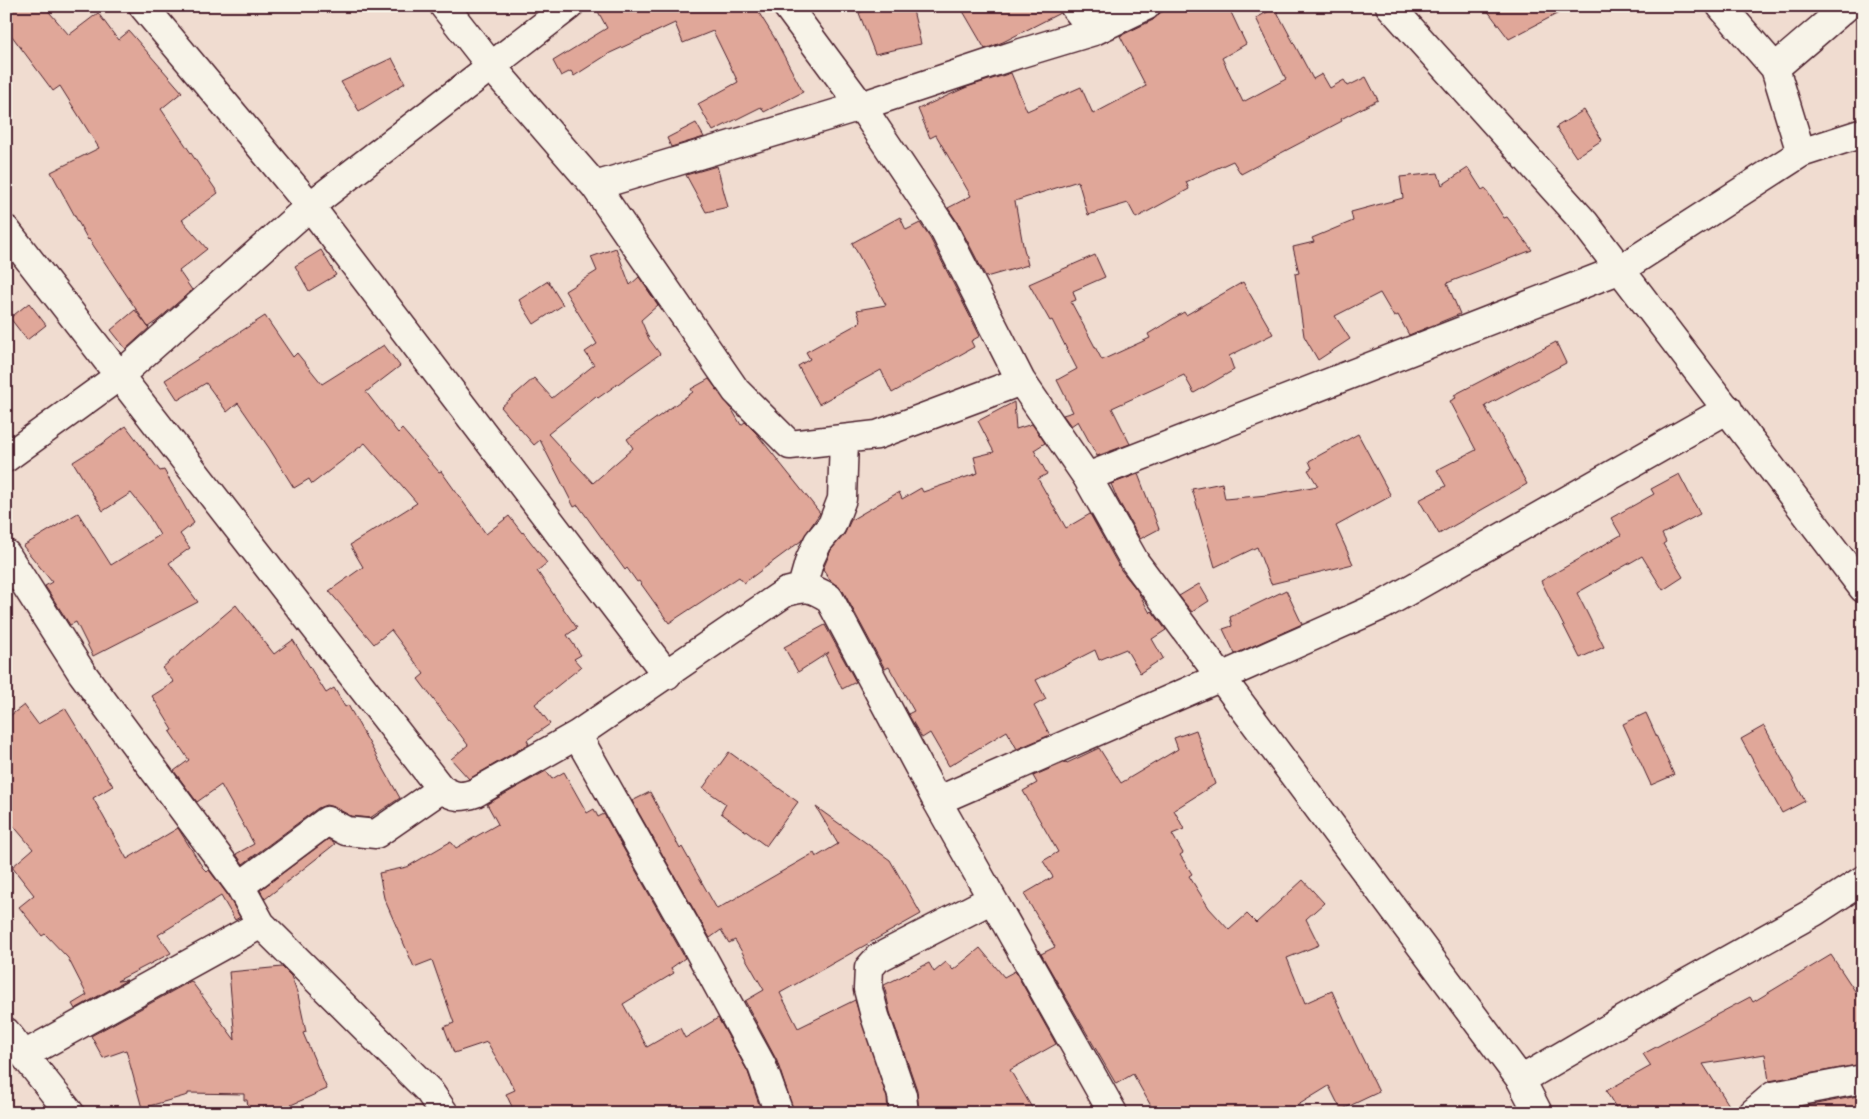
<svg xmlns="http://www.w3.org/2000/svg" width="1869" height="1119" viewBox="0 0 1869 1119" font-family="Mynerve,sans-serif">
	<rect width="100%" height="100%" fill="#f0dcd0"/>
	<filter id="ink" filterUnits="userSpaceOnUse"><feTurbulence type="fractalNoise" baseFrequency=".02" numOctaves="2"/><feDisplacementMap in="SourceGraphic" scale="10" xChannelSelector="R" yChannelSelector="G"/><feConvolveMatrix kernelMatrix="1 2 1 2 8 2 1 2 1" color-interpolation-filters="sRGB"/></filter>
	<g filter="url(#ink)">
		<path fill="#e0a799" stroke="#4a1f2b" d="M6,6H44L69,35L98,13L118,40L129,31L182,92L161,109L218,193L182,220L207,249L179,271L192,290L158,320L148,327L89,239L88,240L51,172L99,148L60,86L53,91L6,28Z
			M595,6H772V8L759,13L774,37L803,92L764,112L761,107L713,131L698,104L738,82L713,31L683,43L675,23L610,53L574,76L571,71L561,76L553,61L607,28Z
			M875,6H912L921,44L875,54L859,13Z
			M960,6H1059L1060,13L1003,42L985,49Z
			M1173,6H1228L1246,44L1222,58L1243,102L1286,79L1256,18L1275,8L1313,79L1322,74L1330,88L1344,80L1348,86L1366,77L1378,100L1341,119L1342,121L1241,174L1233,161L1186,182L1189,189L1136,218L1128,203L1088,215L1078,181L1015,201L1023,245L1028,265L986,277L958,223L948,208L971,196L936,135L930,138L918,109L967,87L1011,73L1027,111L1081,87L1093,114L1146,86L1120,36L1153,20L1160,13Z
			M1484,6H1572L1509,39Z
			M392,58L405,83L359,111L341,82Z
			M1584,110L1602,140L1576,157L1556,127Z
			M696,123L704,137L671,147L667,138Z
			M717,166L728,207L706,212L686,175Z
			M1468,168L1482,190L1485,188L1504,218L1507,217L1532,250L1447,283L1460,314L1409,335L1398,315L1394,317L1380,293L1335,316L1350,339L1318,360L1304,336L1295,274L1299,273L1293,247L1314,242L1312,238L1353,221L1351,212L1403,198L1400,177L1438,173L1442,185Z
			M900,217L906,230L920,223L930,238L980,336L971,341L974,347L892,393L881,370L819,404L798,366L810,359L806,352L861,322L857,310L886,305L852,243Z
			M616,248L630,285L639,277L658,305L641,320L649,339L660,354L598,398L596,396L548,434L593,483L633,448L627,439L693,392L691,389L709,379L731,408L741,425L745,422L756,433L820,513L801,541L744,583L739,577L669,623L639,581L637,582L627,568L625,570L578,505L574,507L540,440L534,445L501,407L534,378L552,398L594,365L585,352L597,344L565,291L597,271L591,257Z
			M321,250L336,275L309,291L295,266Z
			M1095,255L1105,277L1073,291L1076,300L1071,302L1102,360L1150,338L1148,334L1184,312L1186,315L1243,282L1273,334L1229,356L1234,370L1194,393L1184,375L1112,408L1130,444L1097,456L1078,421L1071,426L1063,415L1073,412L1057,380L1077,369L1052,320L1050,321L1029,284Z
			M548,281L563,305L534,324L519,300Z
			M29,303L46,325L27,340L10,318Z
			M135,310L149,328L126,349L111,330Z
			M265,316L293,357L297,353L322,384L384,345L400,366L366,392L398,433L402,429L439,472L441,471L486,534L509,516L522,533L523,532L547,563L537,571L577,628L567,635L581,655L574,659L581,667L535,704L550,724L527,740L529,744L469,779L451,759L468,745L418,679L424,674L391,630L374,644L329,591L363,567L350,545L417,503L365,443L312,484L309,479L294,488L269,448L238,403L227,412L206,383L178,400L165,380Z
			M1556,342L1566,363L1485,406L1527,484L1439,534L1419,500L1446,486L1437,470L1476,450L1450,401L1456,398L1454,395Z
			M1014,402L1016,429L1032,424L1045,443L1034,450L1047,474L1038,479L1066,528L1090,514L1121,570L1137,590L1150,613L1152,611L1166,630L1152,639L1163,658L1140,673L1126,649L1099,660L1095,650L1036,680L1046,699L1034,706L1050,735L1017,749L1007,731L949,766L930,733L922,738L908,714L914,711L889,667L885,669L843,591L830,580L823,569L831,550L844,535L851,520L899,492L902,499L921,488L923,492L978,473L974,457L994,452L978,421Z
			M126,426L160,471L164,470L194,523L180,534L190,548L169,563L198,602L93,656L76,622L70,625L45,586L52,582L23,546L78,513L111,565L160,535L147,513L131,493L103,511L73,462L102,444Z
			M1358,434L1391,496L1336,526L1353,564L1271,584L1257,547L1215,567L1192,489L1222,483L1225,499L1267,495L1318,486L1308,470L1312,468L1309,461Z
			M1138,474L1159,529L1140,539L1117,498L1111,484Z
			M1679,474L1700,514L1662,534L1666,542L1663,544L1683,577L1663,590L1642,556L1577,593L1604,647L1580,658L1541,581L1621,535L1611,518L1654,494L1651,489Z
			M1199,584L1209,601L1192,612L1179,596Z
			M1286,590L1302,624L1235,654L1223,629L1232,626L1230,617Z
			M236,605L274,654L293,640L326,693L334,688L345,707L348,705L400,798L370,818L351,816L334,807L326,805L318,808L243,864L236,854L254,844L221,785L197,802L174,771L189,760L170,732L173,730L152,696L174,682L162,668Z
			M825,625L856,682L842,689L826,656L829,652L798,672L784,647Z
			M24,705L38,724L65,708L113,786L93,798L127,859L178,828L203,868L206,871L209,870L227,894L240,917L235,920L221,896L158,935L171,953L117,981L127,980L75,1009L72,1004L87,995L68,958L45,934L42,936L19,907L34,895L12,867L33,849L6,817V719Z
			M1646,713L1674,775L1651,785L1623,724Z
			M1764,726L1805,801L1782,813L1741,739Z
			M1196,730L1215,784L1174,810L1184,829L1172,834L1183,853L1180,855L1192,874L1189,876L1209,908L1229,930L1247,914L1256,923L1303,880L1324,903L1306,919L1319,945L1287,958L1305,1003L1332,991L1355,1043L1379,1092L1341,1110L1329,1086L1285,1113H1155L1133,1074L1116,1084L1041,954L1055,947L1024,894L1053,877L1043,861L1058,852L1023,791L1037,783L1033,776L1066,762L1067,763L1099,748L1121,783L1178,749L1174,738Z
			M729,752L798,802L766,846L721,813L726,804L703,788Z
			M546,771L552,779L564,772L587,813L594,809L598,817L604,814L685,958L671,968L674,973L623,1004L647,1047L680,1028L685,1038L718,1018L748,1072L762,1113H515L506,1094L515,1090L487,1042L454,1053L444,1027L454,1023L432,960L414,967L384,898L379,873L407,867L450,842L452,843L456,848L498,824L487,804Z
			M650,792L680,849L682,847L717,909L814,853L816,857L838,844L816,807L890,860L921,914L780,993L798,1028L855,1000L887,1098L888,1113H794L777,1061L745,1001L764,990L735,940L729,943L721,930L710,938L632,801Z
			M328,839L335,844L265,899L260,890Z
			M980,948L1004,977L1015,971L1056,1044L1010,1070L1035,1113H919L917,1090L890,1012L884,985L929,963L934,972L946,962L953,970Z
			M1831,955L1863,1003V1064L1769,1081L1765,1054L1703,1064L1734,1113H1619L1606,1091L1651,1066L1643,1054L1750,997L1753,1002Z
			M282,967L291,976L298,995L306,1032L303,1033L327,1089L291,1105V1113H249L247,1100H244V1094L188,1093V1095L142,1108L126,1050L103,1058L91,1036L191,981L235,1040L229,972Z
			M1863,1095V1113H1777L1780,1111Z"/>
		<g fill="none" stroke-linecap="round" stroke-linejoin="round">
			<g stroke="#4a1f2b" stroke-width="31">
				<path id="minor" d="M143,6L310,206L667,675
					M444,6L491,66L595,186L736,391L790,445L877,435L1021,381
					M787,6L861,106L944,230L1021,381L1087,477L1135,562L1521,1080L1538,1113
					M1074,6L1094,31
					M1721,6L1775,68
					M1801,153L1775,68L1847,6
					M595,186L861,106L1018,54L1094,31L1146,6
					M6,230L441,789C455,797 460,798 475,793L577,735L786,592C807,586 811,587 829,598L937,801L1113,1113
					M6,458L119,376L310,206L569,6
					M1087,477L1621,269L1801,153L1863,133
					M6,554L82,673L240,886L261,924L429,1091L444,1113
					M802,587L810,559L818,542L832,525L842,499L844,439
					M577,735L691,936L762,1066L779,1113
					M937,801L1221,677L1383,605L1728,409
					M240,886L327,821L346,831L376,834L441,789
					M6,1032L70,1113
					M24,1055L261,924
					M1521,1080L1676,989L1814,912L1863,880
					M904,1113L902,1095L875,1016L868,989L869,968L878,958L992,899
					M1753,1113L1773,1096L1863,1079"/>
			</g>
			<g stroke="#4a1f2b" stroke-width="31">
				<path id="tertiary" d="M1390,6L1584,222L1863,588"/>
			</g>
			<use href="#minor" stroke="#f7f3e8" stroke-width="28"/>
			<use href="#tertiary" stroke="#f7f3e8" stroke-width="28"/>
		</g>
	</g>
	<rect width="1869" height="1119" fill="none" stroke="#f7f3e8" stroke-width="25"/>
	<rect x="12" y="12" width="1844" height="1094" fill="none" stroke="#4a1f2b" stroke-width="2" filter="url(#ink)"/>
</svg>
